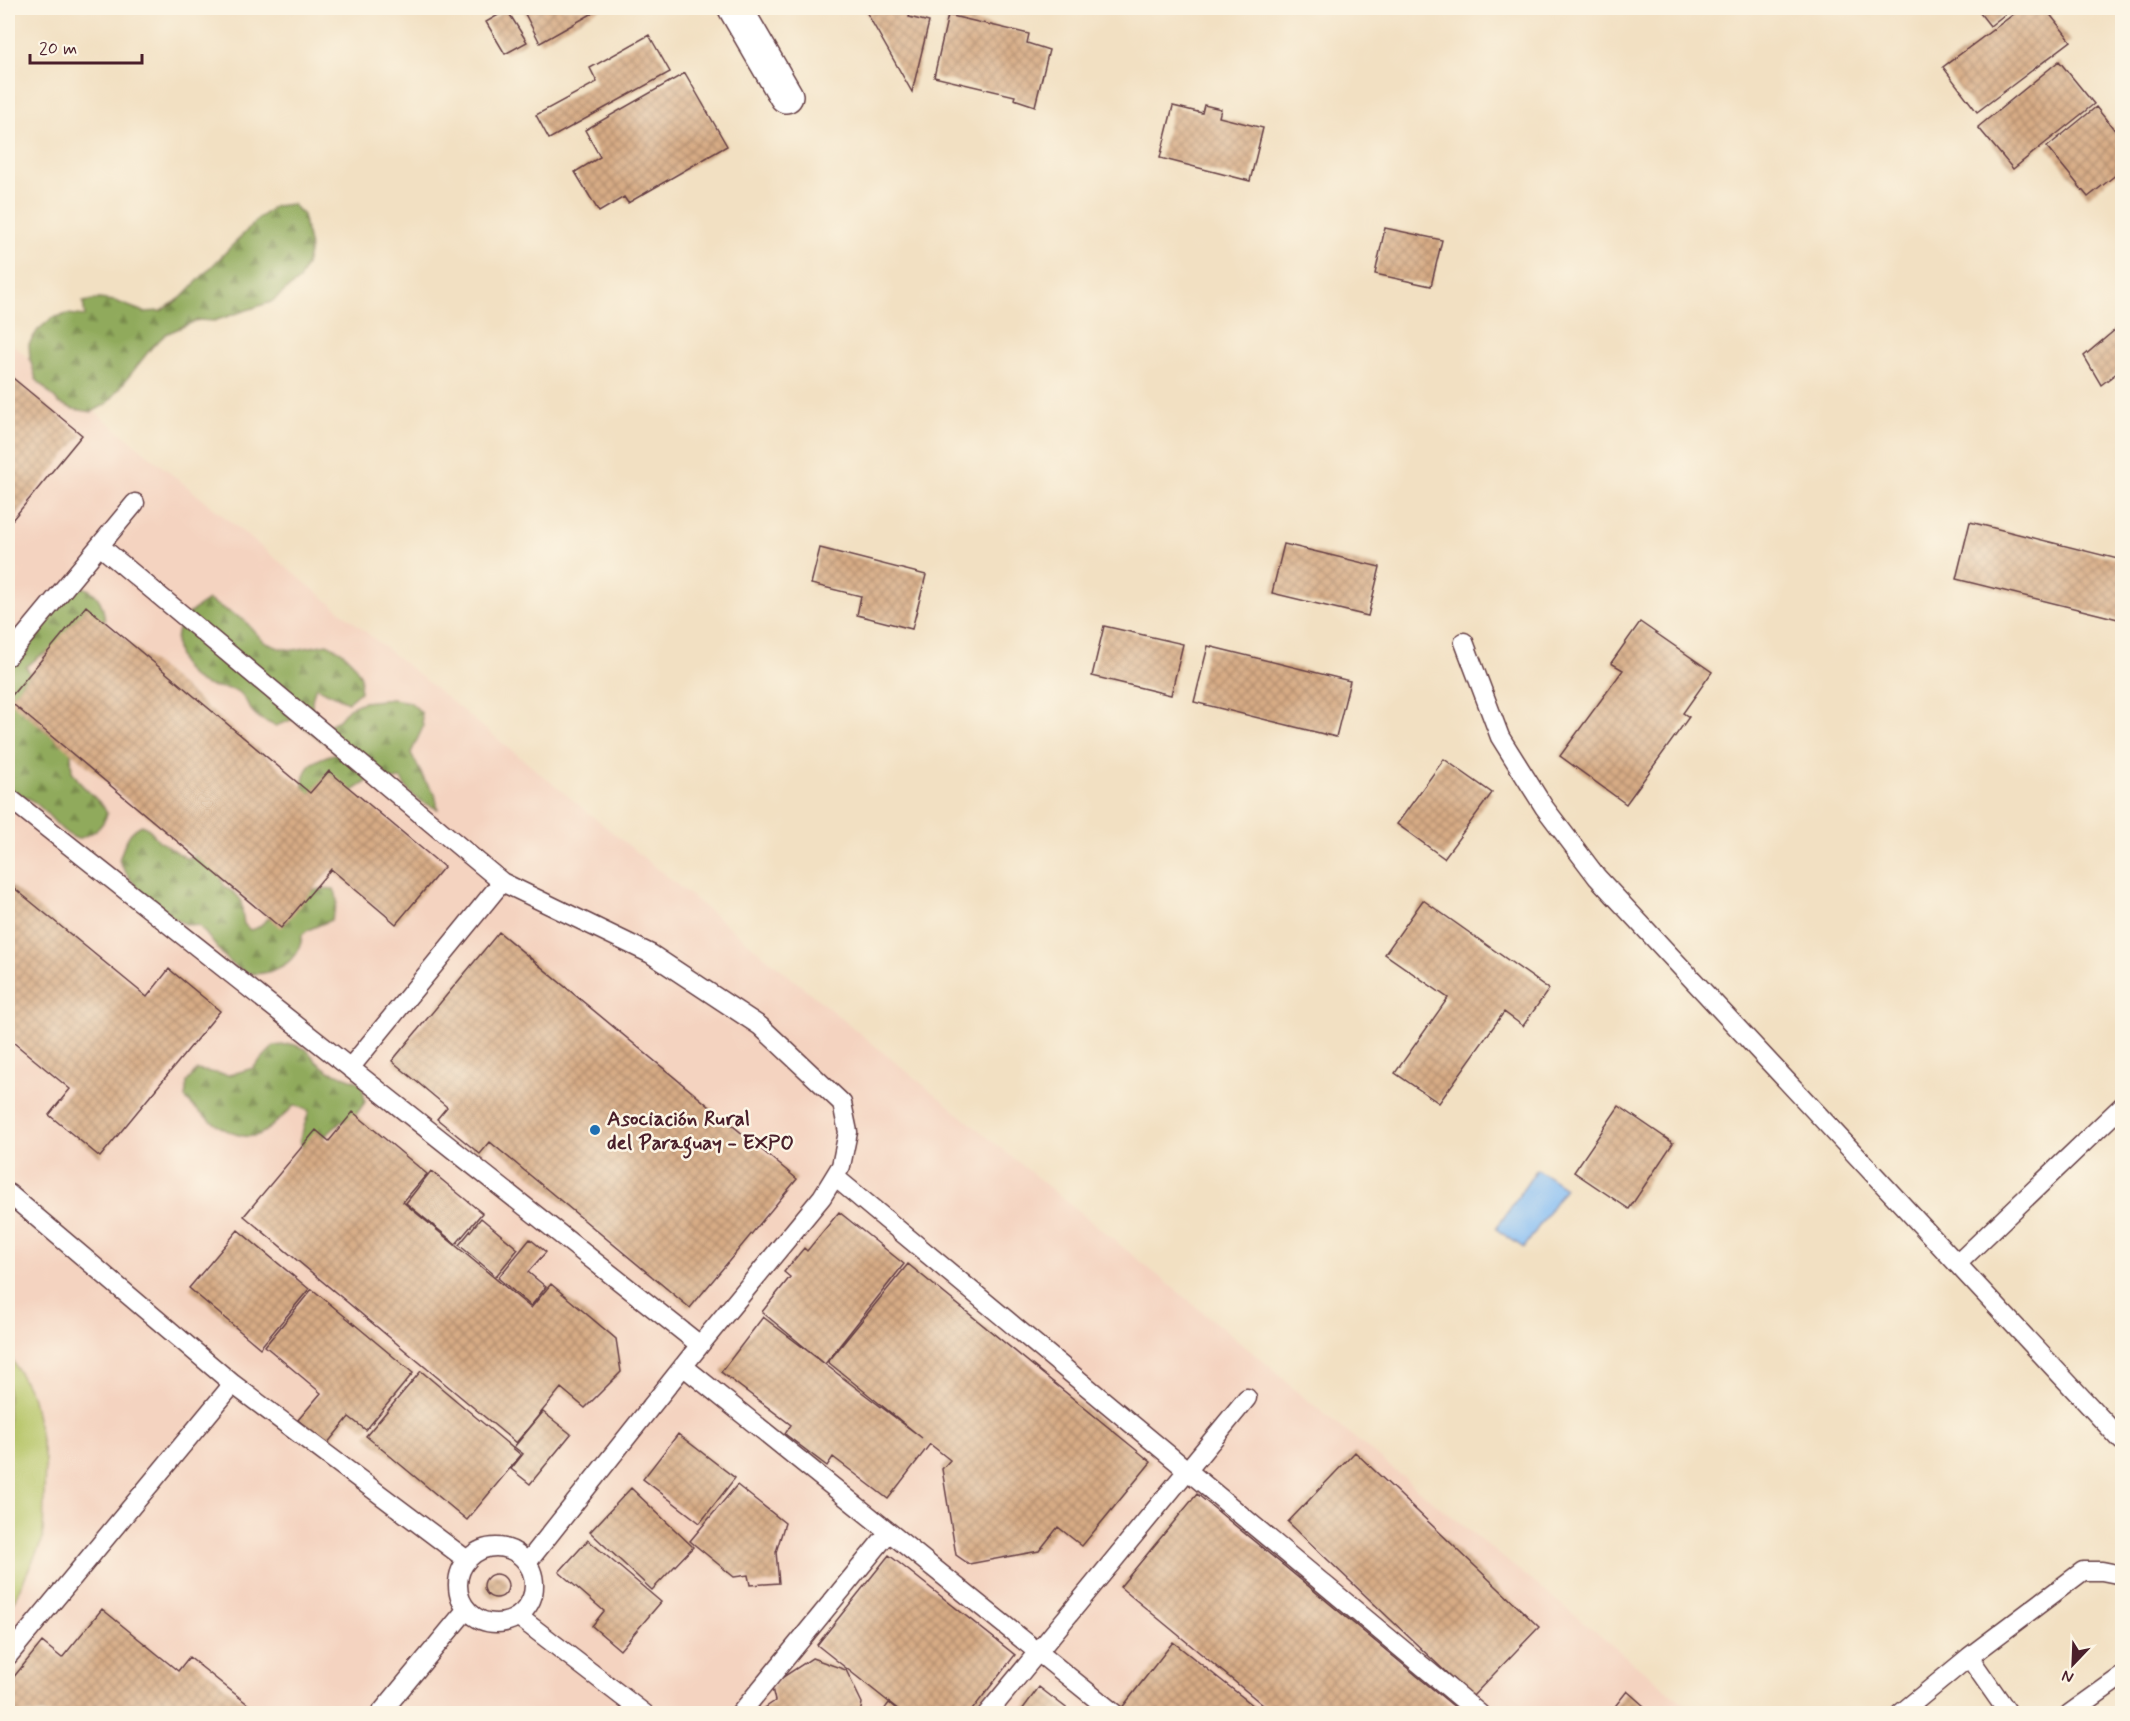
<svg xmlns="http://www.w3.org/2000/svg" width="2130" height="1721" viewBox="0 0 2130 1721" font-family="Mynerve,sans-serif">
	<defs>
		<pattern id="forest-firs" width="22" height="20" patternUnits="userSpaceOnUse" patternTransform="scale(1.5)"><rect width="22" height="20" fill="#90aa5c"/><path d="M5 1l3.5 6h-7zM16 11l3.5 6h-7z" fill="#788a4c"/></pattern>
		<pattern id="building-cross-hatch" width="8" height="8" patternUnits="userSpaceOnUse" patternTransform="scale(1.5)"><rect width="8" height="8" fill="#d7ac85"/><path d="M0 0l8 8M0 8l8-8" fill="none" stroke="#b08b6d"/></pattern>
	</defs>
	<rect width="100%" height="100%" fill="#fcf5e5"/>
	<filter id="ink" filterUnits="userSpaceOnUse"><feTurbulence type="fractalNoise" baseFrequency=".0167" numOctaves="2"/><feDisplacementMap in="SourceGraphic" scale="12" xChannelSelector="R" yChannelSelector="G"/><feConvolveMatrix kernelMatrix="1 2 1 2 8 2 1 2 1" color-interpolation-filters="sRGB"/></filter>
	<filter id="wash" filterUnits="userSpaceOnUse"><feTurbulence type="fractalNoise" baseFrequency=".008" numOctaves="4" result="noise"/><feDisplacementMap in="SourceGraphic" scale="24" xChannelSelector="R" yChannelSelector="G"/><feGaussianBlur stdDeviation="1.35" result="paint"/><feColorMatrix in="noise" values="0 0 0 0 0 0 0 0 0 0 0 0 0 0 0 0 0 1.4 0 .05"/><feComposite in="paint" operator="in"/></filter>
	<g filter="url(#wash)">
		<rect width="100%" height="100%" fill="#f2e0c2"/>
		<path fill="#f4d3c0" d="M8,341L1274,1370L1296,1391L1696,1713H8Z"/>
		<path fill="#b6c568" stroke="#80724a" stroke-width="1.5" d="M8,1352L33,1398L45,1460L43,1539L12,1605L8,1609Z"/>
		<path fill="url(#forest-firs)" stroke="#6d6444" stroke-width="1.5" d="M292,204L303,215L310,248L306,265L299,280L271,302L214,321L198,320L166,334L152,347L108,403L92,412L73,409L59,403L36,379L30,359L29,344L38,330L52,318L68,314L85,316L83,302L99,299L115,301L144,312L161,311L181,298L259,218L275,206Z
			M72,586C95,586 104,601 105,623L40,656L26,667L70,737L72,771L81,784L104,807L107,814C102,829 92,834 78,839C59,833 50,813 34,802C27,796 17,793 8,791V652Z
			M208,600L244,620L264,642L279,648L294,650L327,644L341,651L353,663L361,677L360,692L348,702L316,687C308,706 312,713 325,727L339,720L349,708L363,702L392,699L410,702L421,712L423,727L411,753L425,781L435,793L438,809C418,801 411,797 401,779L386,781L371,779L328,807L303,796C300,768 311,759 338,753L293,719L276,726C263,721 255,717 248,705C246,701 244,696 240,693C230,686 221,689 210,686C183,680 166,643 183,620C189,612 200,606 208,600Z
			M142,825L149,829L159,841L186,858L208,854L223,870L221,878L224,886C248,901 239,900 244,924L250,930L257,928C279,910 304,885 334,889C340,900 336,908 331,920L308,930L302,935C302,946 294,959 284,965C239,991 225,954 199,926C193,925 186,925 181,922C159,910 128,883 119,860C124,846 127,831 142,825Z
			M292,1044L306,1049L317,1062L329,1071L362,1083L365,1102L356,1115L341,1122L304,1155L300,1139L309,1111L295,1105C286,1113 269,1131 258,1135C235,1143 200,1115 185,1098L187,1082L197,1070L229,1075L253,1068L274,1046Z"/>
		<path fill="#84bdf5" stroke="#676e90" stroke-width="1.5" d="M1537,1169L1565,1188L1524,1248L1496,1229Z"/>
		<g id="blocks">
			<path fill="url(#building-cross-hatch)" d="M522,8H602L540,43Z
				M864,8H912L909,17L929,22L912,92Z
				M1976,8H2013L1990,26Z
				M2022,8H2045L2071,41L1977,112L1943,67Z
				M507,10L527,42L505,54L486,22Z
				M948,15L1029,34L1027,43L1049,50L1035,106L1014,99L1015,96L934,77Z
				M649,35L670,72L549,139L536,115L597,82L590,68Z
				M2059,61L2094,104L2013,169L1978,127Z
				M685,73L727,146L628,203L624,197L599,212L575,172L600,157L585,130Z
				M1204,105L1221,109L1219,117L1263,128L1250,181L1160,158L1173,106L1202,113Z
				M2096,107L2122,139V170L2088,197L2047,147Z
				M1385,228L1442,240L1431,286L1375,274Z
				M2122,324V369L2101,385L2084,356Z
				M8,374L82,435L8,525Z
				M1970,522L2122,560V620L1956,579Z
				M1284,544L1380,567L1368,616L1272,593Z
				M820,548L926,575L912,629L857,615L861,596L811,584Z
				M86,606L310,793L329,771L444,867L396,924L331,869L281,928L8,700Z
				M1640,622L1712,672L1683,713L1689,717L1626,804L1560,756L1623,670L1611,663Z
				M1104,626L1183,644L1171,695L1092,676Z
				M1208,646L1350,681L1336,737L1194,702Z
				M1444,759L1492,793L1444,858L1397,824Z
				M8,883L147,997L169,969L220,1011L100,1157L49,1115L70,1089L8,1038Z
				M1423,900L1549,989L1523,1026L1504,1012L1439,1103L1395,1073L1448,998L1385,954Z
				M499,932L797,1179L690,1308L490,1142L480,1154L437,1119L447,1107L392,1061Z
				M1619,1106L1673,1143L1629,1209L1574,1172Z
				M353,1112L427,1174L403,1202L531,1308L551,1284L616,1339L621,1372L585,1408L561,1388L516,1443L244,1216L316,1130L329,1141Z
				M431,1171L482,1213L456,1244L406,1203Z
				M839,1212L904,1264L825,1364L762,1312L790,1277L784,1272L804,1248L807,1251Z
				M481,1218L518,1249L496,1276L459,1245Z
				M238,1230L309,1289L260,1348L189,1288Z
				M530,1239L546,1252L528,1272L546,1287L531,1306L498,1278Z
				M908,1264L1151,1462L1082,1546L1058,1527L1039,1551L969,1564L956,1555L942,1469L950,1460L930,1444L888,1499L833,1457L827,1466L785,1434L791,1425L721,1372L763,1317L922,1438L828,1362Z
				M312,1289L413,1373L366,1430L349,1417L327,1444L298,1420L321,1393L265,1346Z
				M421,1371L521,1455L467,1520L366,1436Z
				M543,1412L571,1434L530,1484L511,1469L523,1454L514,1447Z
				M678,1434L735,1478L700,1523L643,1479Z
				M1355,1452L1539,1627L1472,1697L1288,1522Z
				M737,1485L785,1523L776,1552L779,1583L750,1585L748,1575L734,1577L690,1541Z
				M631,1488L693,1547L652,1590L590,1532Z
				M1197,1494L1463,1714H1274L1120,1587Z
				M588,1540L661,1602L620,1650L592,1626L604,1611L559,1572Z
				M889,1555L1015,1655L969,1714H904L817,1645Z
				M484 1586a12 12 0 1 1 24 0a12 12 0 1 1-24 0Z
				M102,1609L178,1671L189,1657L260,1714H12L8,1710V1684L42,1642L62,1658Z
				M1173,1642L1264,1714H1127L1121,1709Z
				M812,1658L846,1670L862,1703L860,1714H756L775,1701L772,1688L780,1679Z
				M1039,1687L1074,1714H1019Z
				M1627,1691L1653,1714H1609Z
				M889,1703L902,1714H881Z"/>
		</g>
	</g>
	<g filter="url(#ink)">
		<use href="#blocks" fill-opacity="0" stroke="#633c42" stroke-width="1.5"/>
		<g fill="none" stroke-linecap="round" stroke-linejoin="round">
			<g stroke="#633c42" stroke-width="21">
				<path id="lane" d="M100,546L502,882L651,954L760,1026L842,1103L848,1132L841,1166L822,1197L700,1345L527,1563
					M1464,642L1500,737L1544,807L1597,877L2122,1441
					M8,656L135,503
					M8,797L700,1345
					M350,1068L502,882
					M835,1177L1480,1714
					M8,1193L233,1384L467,1560
					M1957,1264L2122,1106
					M683,1366L1115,1714
					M458 1585a38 38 0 1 1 76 0a38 38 0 1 1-76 0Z
					M519,1617L645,1714
					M8,1656L233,1384
					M1969,1657L2009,1714
					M380,1714L466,1610
					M740,1714L889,1532
					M987,1714L1247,1398
					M1900,1714L1969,1657L2083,1571H2102L2122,1575
					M2069,1714L2122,1676"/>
			</g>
			<g stroke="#633c42" stroke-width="36">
				<path id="street" d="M735,8L786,96"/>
			</g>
			<use href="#lane" stroke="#fff" stroke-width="18"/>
			<use href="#street" stroke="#fff" stroke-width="33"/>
		</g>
	</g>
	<circle fill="#1f6fb2" stroke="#fcf5e5" stroke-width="2" cx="595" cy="1130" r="6"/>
	<g text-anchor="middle" stroke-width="5" stroke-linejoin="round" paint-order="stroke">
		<g font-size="21" font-weight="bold" fill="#4a1f2b" stroke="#fcf5e5" text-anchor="start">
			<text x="607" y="1125">Asociación Rural<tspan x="607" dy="24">del Paraguay - EXPO</tspan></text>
		</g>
	</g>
	<rect width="2130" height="1721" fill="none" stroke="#fcf5e5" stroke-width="30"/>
	<g transform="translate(2073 1664) rotate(203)" stroke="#fcf5e5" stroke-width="4.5" paint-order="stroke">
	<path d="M0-4.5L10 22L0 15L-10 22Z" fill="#4a1f2b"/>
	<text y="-9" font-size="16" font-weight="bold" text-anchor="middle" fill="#4a1f2b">N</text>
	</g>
	<path d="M30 54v9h112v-9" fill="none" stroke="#4a1f2b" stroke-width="3"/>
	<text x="39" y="54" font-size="18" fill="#4a1f2b" stroke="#fcf5e5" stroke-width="4.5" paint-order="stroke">20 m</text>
</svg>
